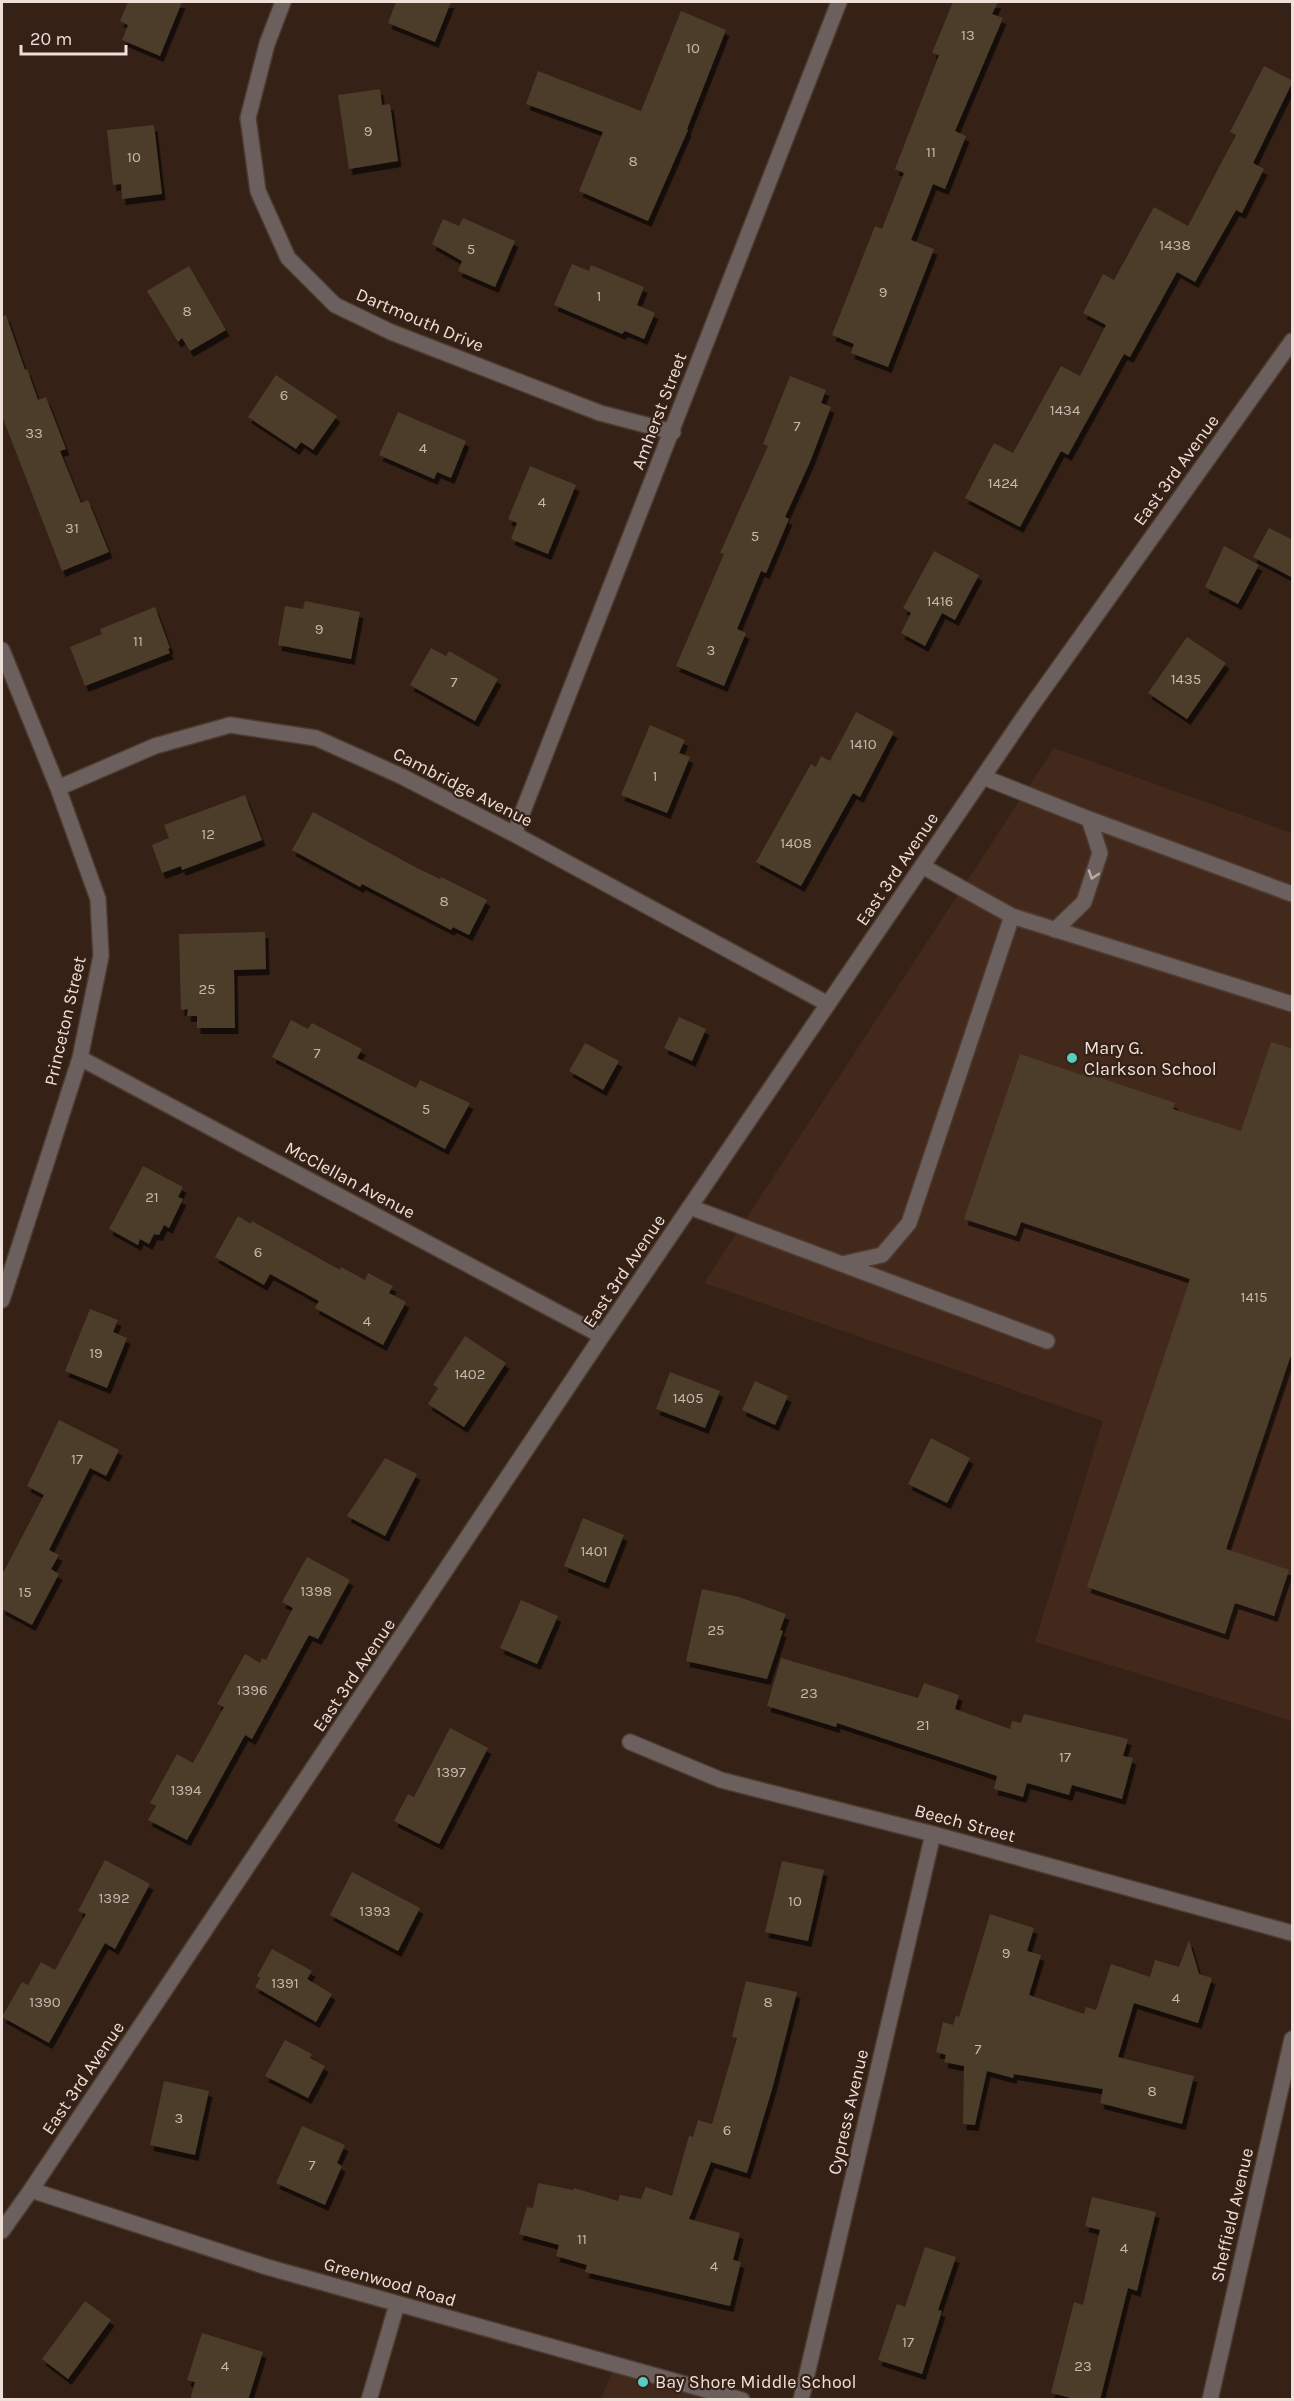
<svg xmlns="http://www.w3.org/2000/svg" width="1294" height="2401" viewBox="0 0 1294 2401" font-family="Karla,sans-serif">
	<defs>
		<filter id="shadow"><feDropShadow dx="3.5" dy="6" stdDeviation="0" flood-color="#0009"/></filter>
	</defs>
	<rect width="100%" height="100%" fill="#352116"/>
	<path fill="#43291c" d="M1054,748L1292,833V1721L1035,1642L1103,1421L704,1283Z
		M616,2365L742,2400H600Z"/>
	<path fill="#4b3d2a" filter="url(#shadow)" d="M128,2H182L160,56L122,40L128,25L120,21Z
		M396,2H451L435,42L388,23Z
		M953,2H998L992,14L1003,18L955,131L966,136L945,189L933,184L911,240L934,249L888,367L851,353L854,344L832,335L875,226L882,229L904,173L895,169L939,55L932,53Z
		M681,11L726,30L687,129L688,130L648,221L579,191L603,132L526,104L538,71L641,111Z
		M1264,66L1293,81L1253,163L1264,169L1242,213L1236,210L1195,282L1177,272L1130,357L1124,354L1068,455L1061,451L1020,527L965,498L994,443L1013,453L1061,366L1080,376L1106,325L1083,313L1103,274L1114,280L1154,207L1188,226L1236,135L1230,132Z
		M380,89L382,105L390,104L398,161L349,169L338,95Z
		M154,125L162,194L122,199L121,184L113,185L107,130Z
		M463,218L515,241L495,287L458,271L462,261L432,244L443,219L459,226Z
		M572,264L589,271L591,265L644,287L637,305L655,313L644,339L625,331L622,334L554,305Z
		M189,266L226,330L190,351L182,338L178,342L147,291Z
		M6,315L25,370L27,369L38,400L46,397L66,449L60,451L81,503L88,500L109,552L62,571L2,416V316Z
		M276,375L337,416L313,450L301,442L296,449L248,417Z
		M790,376L826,390L821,403L831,407L810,462L785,517L789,519L766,573L761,571L737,629L746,633L724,686L676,666L724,554L720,553L768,446L763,444Z
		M398,412L466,441L451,478L437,472L434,479L379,455Z
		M530,466L576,485L548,554L511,539L517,523L508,519Z
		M1269,528L1293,540V578L1253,557Z
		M1224,546L1259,565L1238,604L1205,587Z
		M934,551L979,575L955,620L942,613L925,646L901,633L911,613L903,608Z
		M305,601L360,612L351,659L278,645L285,606L303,609Z
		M155,607L170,648L168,649L170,653L85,686L70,647L102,634L100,629Z
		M1187,637L1226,663L1187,719L1148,693Z
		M431,648L446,656L449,651L498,679L475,721L410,685Z
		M856,712L894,732L860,797L853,793L801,886L756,862L811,764L816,767L821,756L830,761Z
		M650,725L685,740L679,753L690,757L667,813L621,795Z
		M245,795L262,840L182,870L181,866L162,873L152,845L169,838L164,825Z
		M313,812L419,869L440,879L441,877L487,900L469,935L453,927L451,930L362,884L360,887L292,850Z
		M265,932L266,969L234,970L235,1028H197V1016H187L188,1009L181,1010L179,934Z
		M679,1017L706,1029L692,1061L664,1048Z
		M291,1020L308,1029L312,1023L362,1049L357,1058L416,1088L420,1080L470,1103L445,1149L272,1057Z
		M1271,1042L1293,1049V1349L1226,1549L1289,1570L1274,1616L1235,1603L1225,1634L1087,1587L1190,1279L1021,1222L1016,1236L964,1219L1020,1054L1088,1077L1089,1074L1175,1103L1173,1109L1241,1131Z
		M585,1043L619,1061L603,1090L569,1071Z
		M143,1166L183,1187L178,1197L183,1199L169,1228L164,1225L159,1235L154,1234L149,1244L140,1239L138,1245L109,1229Z
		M238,1216L251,1224L252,1221L340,1270L341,1267L365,1280L368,1273L393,1286L389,1293L406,1302L383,1345L315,1308L319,1301L270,1274L264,1285L215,1257Z
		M90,1309L118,1320L113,1332L127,1338L107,1388L65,1371Z
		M465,1336L506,1363L464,1427L428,1404L438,1388L433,1385Z
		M670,1372L720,1391L705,1428L656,1409Z
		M755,1381L788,1396L775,1425L742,1410Z
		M59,1420L119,1450L106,1476L90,1468L49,1550L59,1555L51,1569L59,1574L32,1625L2,1609V1575L44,1495L27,1486Z
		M931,1438L970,1458L947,1503L908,1484Z
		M385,1458L417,1474L385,1536L347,1516Z
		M583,1518L624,1535L605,1583L564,1566Z
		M307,1557L350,1580L318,1639L309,1635L252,1739L245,1735L187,1840L148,1820L156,1806L150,1803L177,1754L193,1763L224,1707L217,1704L245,1654L260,1663L262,1658L266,1660L293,1608L282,1602Z
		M702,1589L739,1597L786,1614L780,1630L783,1631L767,1679L686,1661Z
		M521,1600L558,1616L537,1664L500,1648Z
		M781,1658L918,1698L924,1683L959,1695L955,1709L1010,1729L1012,1721L1021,1723L1024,1714L1128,1739L1123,1756L1133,1758L1122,1799L1072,1785L1069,1795L1027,1783L1023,1797L994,1789L997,1776L837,1723L836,1727L767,1706Z
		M450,1728L488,1748L439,1844L394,1821L408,1794L414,1797Z
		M105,1860L150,1884L115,1949L105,1943L49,2043L2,2017L22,1982L28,1985L41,1962L55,1970L86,1914L78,1911Z
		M782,1861L824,1870L808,1941L765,1932Z
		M352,1872L420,1908L398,1951L330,1915Z
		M990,1914L1034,1928L1027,1951L1041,1955L1029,1995L1084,2014L1086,2007L1096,2010L1111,1964L1150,1977L1155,1960L1179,1967L1189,1940L1199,1974L1212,1978L1198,2023L1134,2003L1118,2057L1194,2076L1182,2124L1100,2103L1103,2089L1014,2074L1013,2078L987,2071L975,2125L963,2124L964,2066L944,2062L946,2055L936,2052L943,2022L953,2025L956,2016L959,2017Z
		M272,1949L312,1971L307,1979L332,1994L316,2022L255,1987L260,1978L257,1976Z
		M746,1981L797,1992L773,2086L747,2173L711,2162L689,2219L740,2233L733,2260L741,2262L730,2306L585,2272L587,2265L556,2256L559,2245L519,2234L527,2207L533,2208L538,2183L573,2190L574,2188L618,2201L620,2195L641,2199L646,2187L672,2196L689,2136L693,2137L698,2120L712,2124L737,2038L732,2037Z
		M285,2040L312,2054L310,2058L325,2066L308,2098L265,2076Z
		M164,2081L209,2091L195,2155L150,2145Z
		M302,2126L345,2145L337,2163L342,2166L325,2205L276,2183Z
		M1092,2197L1156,2212L1137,2291L1128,2288L1100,2400H1079L1051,2393L1074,2302L1083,2305L1100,2230L1085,2226Z
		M925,2247L956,2257L938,2310L942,2311L922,2374L878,2360L897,2304L905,2307Z
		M85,2301L111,2320L68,2379L42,2359Z
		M202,2333L263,2352L248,2400H190L195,2382L187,2380Z"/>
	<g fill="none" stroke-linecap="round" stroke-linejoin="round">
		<g stroke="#4f3c31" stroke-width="18">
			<path id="lane" d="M983,777L1089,819L1292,894
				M922,866L1012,916L1292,1004
				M1055,930L1084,902L1100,853L1089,819
				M690,1207L1047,1341
				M842,1264L882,1255L909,1223L1012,916"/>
		</g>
		<g stroke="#4f3c31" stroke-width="18">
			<path id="street" d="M283,2L267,44L248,118L258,191L288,258L335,305L391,332L600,413L673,432
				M2,650L58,788L98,899L101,956L80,1058L2,1300
				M58,788L155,746L230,725L316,738L401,776L514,834L828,1004
				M514,834L839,2
				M80,1058L602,1336
				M630,1742L721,1780L933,1834L1292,1933
				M31,2190L267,2267L742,2400
				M2,2231L31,2190L602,1336L828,1004L1030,708L1292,341
				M369,2400L397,2304
				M801,2400L933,1834
				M1210,2400L1292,2039"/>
		</g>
		<use href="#lane" stroke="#6c605f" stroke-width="15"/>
		<use href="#street" stroke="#6c605f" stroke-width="15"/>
	</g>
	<defs><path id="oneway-chevron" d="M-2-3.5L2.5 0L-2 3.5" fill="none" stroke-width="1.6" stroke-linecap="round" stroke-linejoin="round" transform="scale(1.5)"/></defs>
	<use stroke="#baada8" href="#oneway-chevron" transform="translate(1093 875) rotate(108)"/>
	<g fill="#57cec2" stroke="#352116" stroke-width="2">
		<circle cx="1072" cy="1058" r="6"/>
		<circle cx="643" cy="2382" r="6"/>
	</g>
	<g text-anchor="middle" stroke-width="4.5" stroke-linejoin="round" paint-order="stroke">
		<g font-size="15" fill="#c5b7ad">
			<text x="968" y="40">13</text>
			<text x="693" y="53">10</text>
			<text x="368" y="136">9</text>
			<text x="931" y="157">11</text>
			<text x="134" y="162">10</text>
			<text x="633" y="166">8</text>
			<text x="1175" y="250">1438</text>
			<text x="471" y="254">5</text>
			<text x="883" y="297">9</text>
			<text x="599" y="301">1</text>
			<text x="187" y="316">8</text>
			<text x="284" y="400">6</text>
			<text x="1065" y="415">1434</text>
			<text x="797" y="431">7</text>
			<text x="34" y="438">33</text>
			<text x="423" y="453">4</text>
			<text x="1003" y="488">1424</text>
			<text x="542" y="507">4</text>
			<text x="72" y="533">31</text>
			<text x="755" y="541">5</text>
			<text x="940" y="606">1416</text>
			<text x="319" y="634">9</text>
			<text x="138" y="646">11</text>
			<text x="711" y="655">3</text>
			<text x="1186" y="684">1435</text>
			<text x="454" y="687">7</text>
			<text x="863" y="749">1410</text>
			<text x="655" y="781">1</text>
			<text x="208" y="839">12</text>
			<text x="796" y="848">1408</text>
			<text x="444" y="906">8</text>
			<text x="207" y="994">25</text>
			<text x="317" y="1058">7</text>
			<text x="426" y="1114">5</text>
			<text x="152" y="1202">21</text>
			<text x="258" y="1257">6</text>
			<text x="1254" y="1302">1415</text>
			<text x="367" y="1326">4</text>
			<text x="96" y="1358">19</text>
			<text x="470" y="1379">1402</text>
			<text x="688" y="1403">1405</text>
			<text x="77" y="1464">17</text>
			<text x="594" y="1556">1401</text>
			<text x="316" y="1596">1398</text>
			<text x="25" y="1597">15</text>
			<text x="716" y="1635">25</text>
			<text x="252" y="1695">1396</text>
			<text x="809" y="1698">23</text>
			<text x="923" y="1730">21</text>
			<text x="1065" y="1762">17</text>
			<text x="451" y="1777">1397</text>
			<text x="186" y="1795">1394</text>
			<text x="114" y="1903">1392</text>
			<text x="795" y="1906">10</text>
			<text x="375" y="1916">1393</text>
			<text x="1006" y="1958">9</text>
			<text x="285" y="1988">1391</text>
			<text x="1176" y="2003">4</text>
			<text x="45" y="2007">1390</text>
			<text x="768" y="2007">8</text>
			<text x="978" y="2054">7</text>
			<text x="1152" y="2096">8</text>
			<text x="179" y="2123">3</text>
			<text x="727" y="2135">6</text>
			<text x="312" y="2170">7</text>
			<text x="582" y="2244">11</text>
			<text x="1124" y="2253">4</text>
			<text x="714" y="2271">4</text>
			<text x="908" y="2347">17</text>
			<text x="225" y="2371">4</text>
			<text x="1083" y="2371">23</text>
		</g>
		<g font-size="18" fill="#eee0d9" stroke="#352116">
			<text transform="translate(420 320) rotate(23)" y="6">Dartmouth Drive</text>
			<text transform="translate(659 411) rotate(-69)" y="6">Amherst Street</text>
			<text transform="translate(1176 470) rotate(-54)" y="6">East 3rd Avenue</text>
			<text transform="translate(463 787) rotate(27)" y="6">Cambridge Avenue</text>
			<text transform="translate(897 869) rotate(-56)" y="6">East 3rd Avenue</text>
			<text transform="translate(65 1021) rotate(-77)" y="6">Princeton Street</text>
			<text transform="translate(350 1180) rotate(28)" y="6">McClellan Avenue</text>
			<text transform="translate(624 1271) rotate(-56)" y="6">East 3rd Avenue</text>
			<text transform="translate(354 1675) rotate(-56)" y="6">East 3rd Avenue</text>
			<text transform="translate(965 1823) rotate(15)" y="6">Beech Street</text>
			<text transform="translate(83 2078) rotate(-56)" y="6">East 3rd Avenue</text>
			<text transform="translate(848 2112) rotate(-77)" y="6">Cypress Avenue</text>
			<text transform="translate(1232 2215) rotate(-77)" y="6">Sheffield Avenue</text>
			<text transform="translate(390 2282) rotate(16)" y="6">Greenwood Road</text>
		</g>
		<g font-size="18" fill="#eee0d9" stroke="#352116" text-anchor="start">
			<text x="1084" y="1054">Mary G.<tspan x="1084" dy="21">Clarkson School</tspan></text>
			<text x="655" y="2388">Bay Shore Middle School</text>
		</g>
	</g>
	<rect width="1294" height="2401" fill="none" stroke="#eee0d9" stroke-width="6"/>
	<path d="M21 45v9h105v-9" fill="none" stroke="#eee0d9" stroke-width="3"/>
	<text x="30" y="45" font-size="18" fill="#eee0d9" stroke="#352116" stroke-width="4.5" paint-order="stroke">20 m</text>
</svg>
